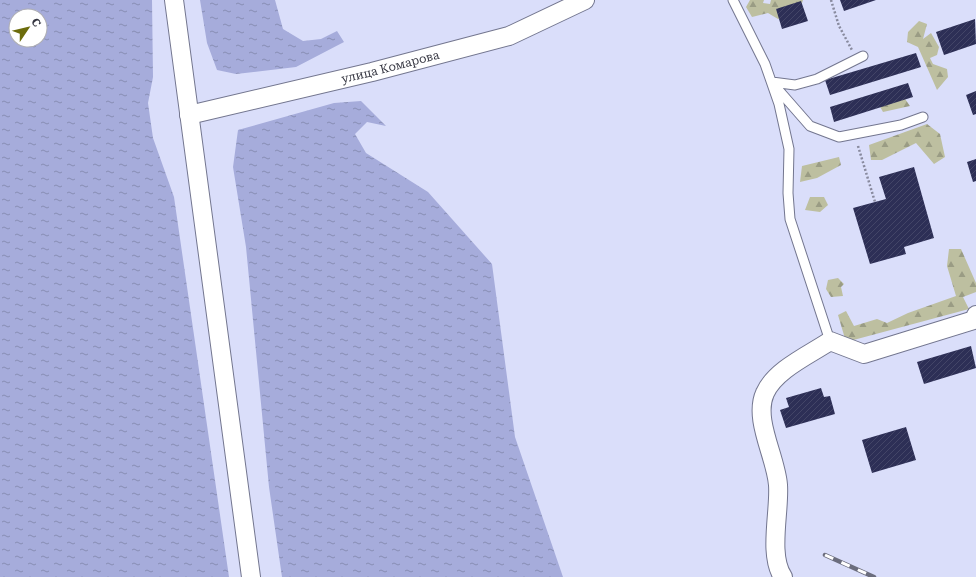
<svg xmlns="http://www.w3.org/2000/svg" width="976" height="577" viewBox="0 0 976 577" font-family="'Roboto Serif',serif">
	<defs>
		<pattern id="forest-firs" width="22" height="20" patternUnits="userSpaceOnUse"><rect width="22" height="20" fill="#bdbfa0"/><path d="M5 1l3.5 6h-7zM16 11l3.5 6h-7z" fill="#9a9c84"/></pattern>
		<pattern id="water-ripples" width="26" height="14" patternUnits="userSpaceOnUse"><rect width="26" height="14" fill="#a6acdb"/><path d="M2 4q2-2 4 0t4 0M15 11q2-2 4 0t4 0" fill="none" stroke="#888db3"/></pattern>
		<pattern id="building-hatch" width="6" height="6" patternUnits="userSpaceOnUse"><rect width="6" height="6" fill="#2d2f56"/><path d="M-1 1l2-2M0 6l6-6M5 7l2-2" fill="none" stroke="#434567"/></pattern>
	</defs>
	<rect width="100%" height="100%" fill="#dadefa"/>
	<path fill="url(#forest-firs)" d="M750,0H764L763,3L770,4L771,0H803L799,12L778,19L768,13L752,17L746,7Z
		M919,21L927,24L923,39L931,33L939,47L937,55L930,58L933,64L947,69L948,77L937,90L918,47L907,42L908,32Z
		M903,96L910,106L883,112L878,103Z
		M927,124L940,134L945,157L934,164L916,143L882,160H871L869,145Z
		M839,157L841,165L817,178L800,182L802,166Z
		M810,197H824L828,205L820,212L805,210Z
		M949,249H961L976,283V292L963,297L969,309L846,342L838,315L846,311L854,326L877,319L887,323L908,313L956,296L947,266Z
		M838,278L844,284L841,287L843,296L831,297L826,289L828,280Z"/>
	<path fill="url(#water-ripples)" fill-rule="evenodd" d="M0,0H152L153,77L148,103L153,138L174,197L229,577H0ZM16,16H40V40H16Z
		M200,0H275L283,29L303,41L321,39L337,31L344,42L296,67L236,74L217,70L207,43Z
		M361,101L386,126L367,122L355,134L366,153L428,192L492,264L515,437L563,577H282L269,487L246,247L233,167L238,130L334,103Z"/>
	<path fill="url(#building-hatch)" d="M840,0H876L844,11Z
		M801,1L808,21L782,29L776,9Z
		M975,19L976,44L944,55L936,32Z
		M916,53L921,67L830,95L825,80Z
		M908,83L913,97L834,122L830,107Z
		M976,91V114L973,115L966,95Z
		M976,159V181L973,182L967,162Z
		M914,167L934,238L904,247L906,254L870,264L853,208L886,199L879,177Z
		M971,346L976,368L924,384L917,362Z
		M821,388L824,397L830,396L835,414L786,428L780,410L789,407L786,398Z
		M906,427L916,460L872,473L862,440Z"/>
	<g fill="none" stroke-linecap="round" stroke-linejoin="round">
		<g stroke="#73768f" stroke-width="11">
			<path id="service" d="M733,0L765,64L779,104L789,149L788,193L790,219L830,341
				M772,82L795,85L817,79L863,56
				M775,86L810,126L839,137L901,125L923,117"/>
		</g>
		<g stroke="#73768f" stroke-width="20">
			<g id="minor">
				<path d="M174,0L251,577"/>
				<path id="s1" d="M189,115L372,72L509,36L585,0"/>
				<path d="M783,577C768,555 780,511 778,485C776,457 753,419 765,393C775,370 809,355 830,341L864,354L974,320L976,315"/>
			</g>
		</g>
		<path stroke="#888a9e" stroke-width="2.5" stroke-dasharray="2 2" stroke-linecap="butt" d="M831,0L839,26L852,50
			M858,146L875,202"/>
		<use href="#service" stroke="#fff" stroke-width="9"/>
		<use href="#minor" stroke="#fff" stroke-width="18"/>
		<g stroke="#6b6d7d" stroke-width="4.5">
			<path id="rail" d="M825,555L874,577"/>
		</g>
		<use href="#rail" stroke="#fff" stroke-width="3" stroke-dasharray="9" stroke-linecap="butt"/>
	</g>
	<g text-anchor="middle" stroke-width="4" stroke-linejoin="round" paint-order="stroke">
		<g font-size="12" fill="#343540" stroke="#fff">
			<text dy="4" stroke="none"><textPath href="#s1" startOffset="207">улица Комарова</textPath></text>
		</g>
	</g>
	<g transform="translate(28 28) rotate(55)"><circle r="19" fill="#ffffff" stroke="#aeaeb3"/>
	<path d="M0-3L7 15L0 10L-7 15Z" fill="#6c6c0c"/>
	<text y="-6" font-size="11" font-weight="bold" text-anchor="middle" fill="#343540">С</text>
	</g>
</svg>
